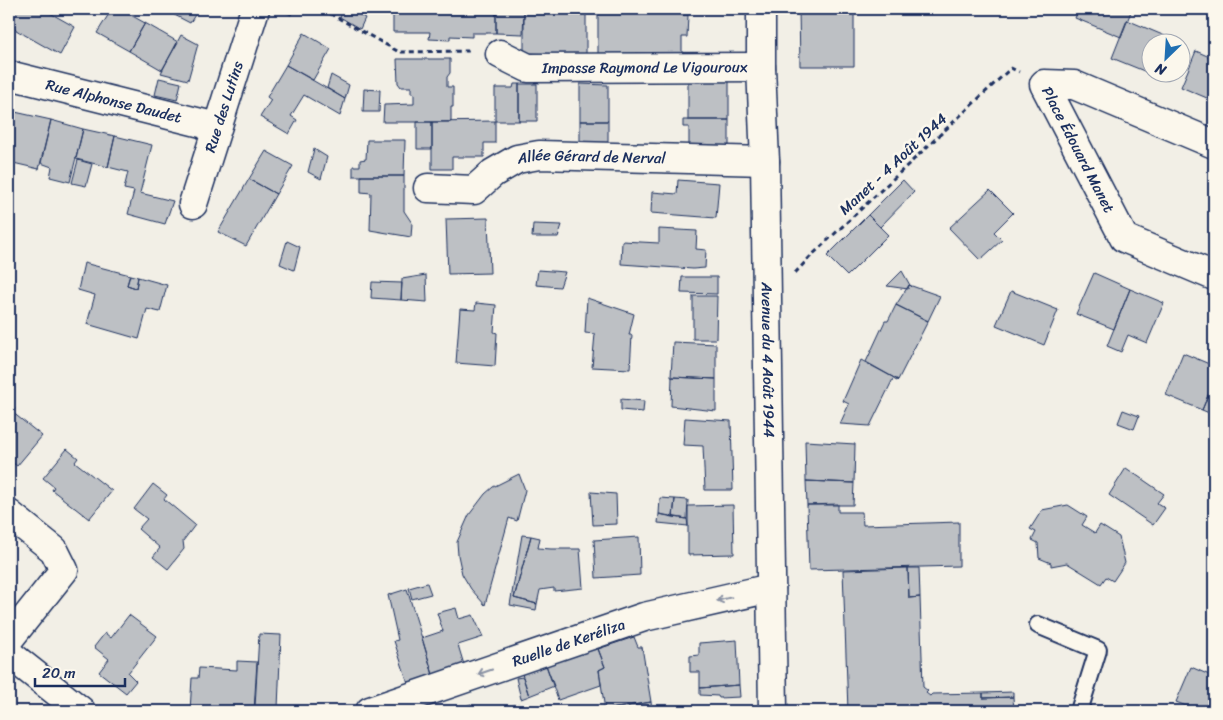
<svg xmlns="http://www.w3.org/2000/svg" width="1223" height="720" viewBox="0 0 1223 720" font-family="Sriracha,sans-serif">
	<rect width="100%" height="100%" fill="#f2efe6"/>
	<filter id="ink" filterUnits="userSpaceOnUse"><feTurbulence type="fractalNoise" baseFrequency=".02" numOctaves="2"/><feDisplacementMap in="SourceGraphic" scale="10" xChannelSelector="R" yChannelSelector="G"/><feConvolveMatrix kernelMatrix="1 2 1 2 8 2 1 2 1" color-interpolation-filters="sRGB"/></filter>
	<g filter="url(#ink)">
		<path fill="#bdc0c4" stroke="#1b2f5e" d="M9,9H16L9,22Z
			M16,9H43L75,27L60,55L9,26V22Z
			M112,9H120L145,23L129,51L97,33Z
			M163,9H188L196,13L190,23Z
			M280,9H295L291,15Z
			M344,9H350L365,18L360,29L340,17Z
			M393,9H496V33H472V37L450,36V40L429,39L430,32H393Z
			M496,9H524L523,34L496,33Z
			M524,9H586V55L524,53Z
			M598,9H682V15H688L687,37H682V63L598,61Z
			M799,9H854V66H800Z
			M1064,9H1079L1077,14Z
			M1079,9H1132L1121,37L1075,18Z
			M1127,20L1165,36L1162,42H1150V69L1149,73L1112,58Z
			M145,23L178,42L162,70L129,51Z
			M304,33L331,49L313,80L286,65Z
			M181,35L198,44L188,80L161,73Z
			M1196,51L1214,59V101L1181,87Z
			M397,59H450V73L447,77V87H453V107H451V122H383L384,105L414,104V93H411V87H401L398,83Z
			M286,65L345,99L340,116L304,95L291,116L297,120L289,134L260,117L271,100L267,97Z
			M331,75L349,85L345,99L327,88Z
			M159,78L181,83L177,100L155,95Z
			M688,80H729V120H688Z
			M514,84H519V121H495V88H513Z
			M519,84H537V121H519Z
			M580,84L608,85V121H580Z
			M364,89L380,90L379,112H363Z
			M9,111L15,112L9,138Z
			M15,112L51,120L39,169L9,162V138Z
			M51,120L83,129L70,182L50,177L52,167L41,163Z
			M683,120H729V148H689V127H683Z
			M495,121V143H484V157H452V169H432V122Z
			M580,121H608V147H580Z
			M417,122H432V149H417Z
			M83,129L115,136L108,167L76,159Z
			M115,136L152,145L140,193L173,201L165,224L128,214L134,191L124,189L128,172L108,167Z
			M367,140H405L404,176H353V166H360V160L366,159Z
			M314,149L327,157L321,179L308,172Z
			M266,151L293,166L276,194L249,179Z
			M78,160L92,164L86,186L72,183Z
			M361,176H404V211L412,223L411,237L370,230L371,193L361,192Z
			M249,179L276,194L246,246L218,232Z
			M678,180L719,183L716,218L651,213L652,192L677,194Z
			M903,180L914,192L880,227L868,215Z
			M990,190L1013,213L994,232L1002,240L980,260L949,228Z
			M868,215L888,235L847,276L827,256Z
			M488,218L490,273L448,274L446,219Z
			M533,224L562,225L558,237H532Z
			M659,229L697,231L696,249L706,250L705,268L693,269L621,264L622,241L659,243Z
			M287,241L300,247L294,270L280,264Z
			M84,263L130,275L127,285L136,288L138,277L167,285L160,312L147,309L139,339L87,324L95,295L78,290Z
			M538,270L565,272L560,287L536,285Z
			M902,271L911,287L909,285L908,289L887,286Z
			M1094,273L1130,289L1114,329L1076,314Z
			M130,275L138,277L136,288L127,285Z
			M426,275L427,302L401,300L402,279Z
			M682,277H717V294L681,293Z
			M372,282L402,283L401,300L371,298Z
			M909,285L940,296L928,321L896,305Z
			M1130,289L1164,303L1147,343L1128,335L1121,352L1107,346Z
			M1011,291L1058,310L1044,345L996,325Z
			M693,296H717L716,339H693Z
			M587,298L634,314L629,335H632L630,369L592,367L595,334L585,333Z
			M476,303L496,305L494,332L497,333L495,366L456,363L460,309L475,310Z
			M896,305L928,321L898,380L866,362L885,321H888Z
			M673,342L716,344V379L671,377Z
			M1183,353L1214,366V381L1202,410L1166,395Z
			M861,360L898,380L897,381L893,379L870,426L840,424L849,404L843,401Z
			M672,377L716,379V411L671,406Z
			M1214,381V415L1202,410Z
			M621,399L644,401L643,412L621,410Z
			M9,403L15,408L12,412L42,436L17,466L9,460Z
			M1123,410L1139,416L1134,429L1118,423Z
			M685,418L731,421L733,490H705L703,446L683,445Z
			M805,441L855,444L854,483L806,481Z
			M67,449L78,458L75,462L112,491L89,519L52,490L54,487L43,478Z
			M1126,468L1164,494L1157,503L1165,508L1153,525L1109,495Z
			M519,474L525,490L517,521L509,518L485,605L471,589L462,574L458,555L457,542L469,515L485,494L493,487Z
			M806,481L854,483L853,505H807Z
			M153,484L167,495L164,499L195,525L183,541L184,549L168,569L153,557L160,548L138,529L147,519L134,509Z
			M591,492L616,494L617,524L593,525Z
			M660,498L675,499L673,517L659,514Z
			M675,499L688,500L687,519L673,517Z
			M838,504V512H862L863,525L959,522V566L809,570L807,505Z
			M733,505L734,554L688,555V506Z
			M1068,505L1087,517L1082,525L1095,533L1100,525L1119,537L1125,563L1113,581L1106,577L1101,584L1067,563L1051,566V563L1039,558L1038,543L1032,540L1036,532L1030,529L1042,510Z
			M659,514L687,519L688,526L658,523Z
			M522,535L531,536L514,598L537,604L536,610L510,605Z
			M531,536L540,538L538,548L551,549H580L583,588L554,591V588L540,590L537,604L514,598Z
			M639,537L640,575L596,578L594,540Z
			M908,568L909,598L920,597L923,687L928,691L926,693L930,696L932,694L983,693V698L1013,697L1014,711H848L843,570Z
			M908,568H919L920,597L909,598Z
			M427,583L431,594L412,599L409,588Z
			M407,589L434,678L409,686L394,641L398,640L388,595Z
			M456,608L459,619L473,615L483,637L458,645L465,668L434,678L422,638L443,631L437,613Z
			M129,615L157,636L128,673L136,681L126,693L99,672L109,659L94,647L105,633L111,638Z
			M259,634L281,635L278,708L255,707Z
			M634,637L638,647H642L651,702L605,710L599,670L605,667L598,649Z
			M737,640L739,685L700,688V672H690V656L699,655V643Z
			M597,646L605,667L599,670L601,685L558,700L546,665Z
			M237,661L257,662L254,711H190L192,678H198L199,668L237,670Z
			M546,665L554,686L529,696L522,674Z
			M1191,667L1214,677V711H1199L1176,702Z
			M523,677L529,696L521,699L516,678Z
			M739,685L740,697L719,698L718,696L700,695V688Z
			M1013,692V697L983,698V693Z
			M651,702L652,710L675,707L676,711H605V710Z
			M471,704L474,711H451Z
			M519,704L521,711H488Z"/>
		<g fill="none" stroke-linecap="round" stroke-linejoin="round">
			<g stroke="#1b2f5e" stroke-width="20">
				<path id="service" d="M1038,625L1098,650L1079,711"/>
			</g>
			<g stroke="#1b2f5e" stroke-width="31">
				<g id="minor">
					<path id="s1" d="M500,54L528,68L761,67"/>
					<path id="s2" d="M9,75L217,127"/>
					<path id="s3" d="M1214,144L1074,85L1044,84L1124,238L1214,276"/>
					<path id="s4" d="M428,188L474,190L493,173L517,159L539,155L765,161"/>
					<path id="s5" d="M193,204L255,9"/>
					<path d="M9,514L54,550L64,570L9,639"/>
					<path d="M9,654L81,711"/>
					<path id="s6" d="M370,711L644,617L771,588"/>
				</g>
			</g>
			<g stroke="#1b2f5e" stroke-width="31">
				<g id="tertiary">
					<path id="s7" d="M761,9V67L765,161L773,711"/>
				</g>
			</g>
			<path stroke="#1b2f5e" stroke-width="3" stroke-dasharray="5 4" stroke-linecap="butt" d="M322,9L399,52L472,51
				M795,273L811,256L1011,68L1019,72"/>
			<use href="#service" stroke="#fbf7ec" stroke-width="16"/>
			<use href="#minor" stroke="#fbf7ec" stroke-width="28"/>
			<use href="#tertiary" stroke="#fbf7ec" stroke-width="28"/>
		</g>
		<defs><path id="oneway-shaft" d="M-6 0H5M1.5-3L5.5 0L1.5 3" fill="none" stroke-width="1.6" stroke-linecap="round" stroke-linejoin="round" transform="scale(1.25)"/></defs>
		<g stroke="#8b93a5">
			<use href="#oneway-shaft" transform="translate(724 599) rotate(167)"/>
			<use href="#oneway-shaft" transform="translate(485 672) rotate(161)"/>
		</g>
	</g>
	<g text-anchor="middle" stroke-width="5" stroke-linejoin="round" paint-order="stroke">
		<g font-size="15" fill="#1b2f5e" stroke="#fbf7ec">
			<text dy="5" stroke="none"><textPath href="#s1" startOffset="148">Impasse Raymond Le Vigouroux</textPath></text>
			<text dy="5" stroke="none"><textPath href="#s2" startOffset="108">Rue Alphonse Daudet</textPath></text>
			<text dy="5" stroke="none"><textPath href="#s5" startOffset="102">Rue des Lutins</textPath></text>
			<text dy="5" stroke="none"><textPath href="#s3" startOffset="256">Place Édouard Manet</textPath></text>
			<text dy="5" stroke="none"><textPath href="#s4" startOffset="174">Allée Gérard de Nerval</textPath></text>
			<text transform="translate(893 164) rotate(-43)" y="5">Manet - 4 Août 1944</text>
			<text dy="5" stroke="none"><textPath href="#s7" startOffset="351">Avenue du 4 Août 1944</textPath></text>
			<text dy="5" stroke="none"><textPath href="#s6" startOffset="210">Ruelle de Keréliza</textPath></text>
		</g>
	</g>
	<rect width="1223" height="720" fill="none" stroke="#fbf7ec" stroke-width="30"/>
	<rect x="15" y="15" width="1193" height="690" fill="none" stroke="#1b2f5e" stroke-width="2" filter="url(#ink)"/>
	<g transform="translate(1166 58) rotate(205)"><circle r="24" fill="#fbf7ec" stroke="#a1a7b3"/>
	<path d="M0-4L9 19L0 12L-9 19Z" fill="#1f6fb2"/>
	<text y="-8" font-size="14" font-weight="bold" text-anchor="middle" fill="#1b2f5e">N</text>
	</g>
	<path d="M35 678v8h90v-8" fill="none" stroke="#1b2f5e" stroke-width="2.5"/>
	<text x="42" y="678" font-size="15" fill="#1b2f5e" stroke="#fbf7ec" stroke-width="4" paint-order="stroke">20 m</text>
</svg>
